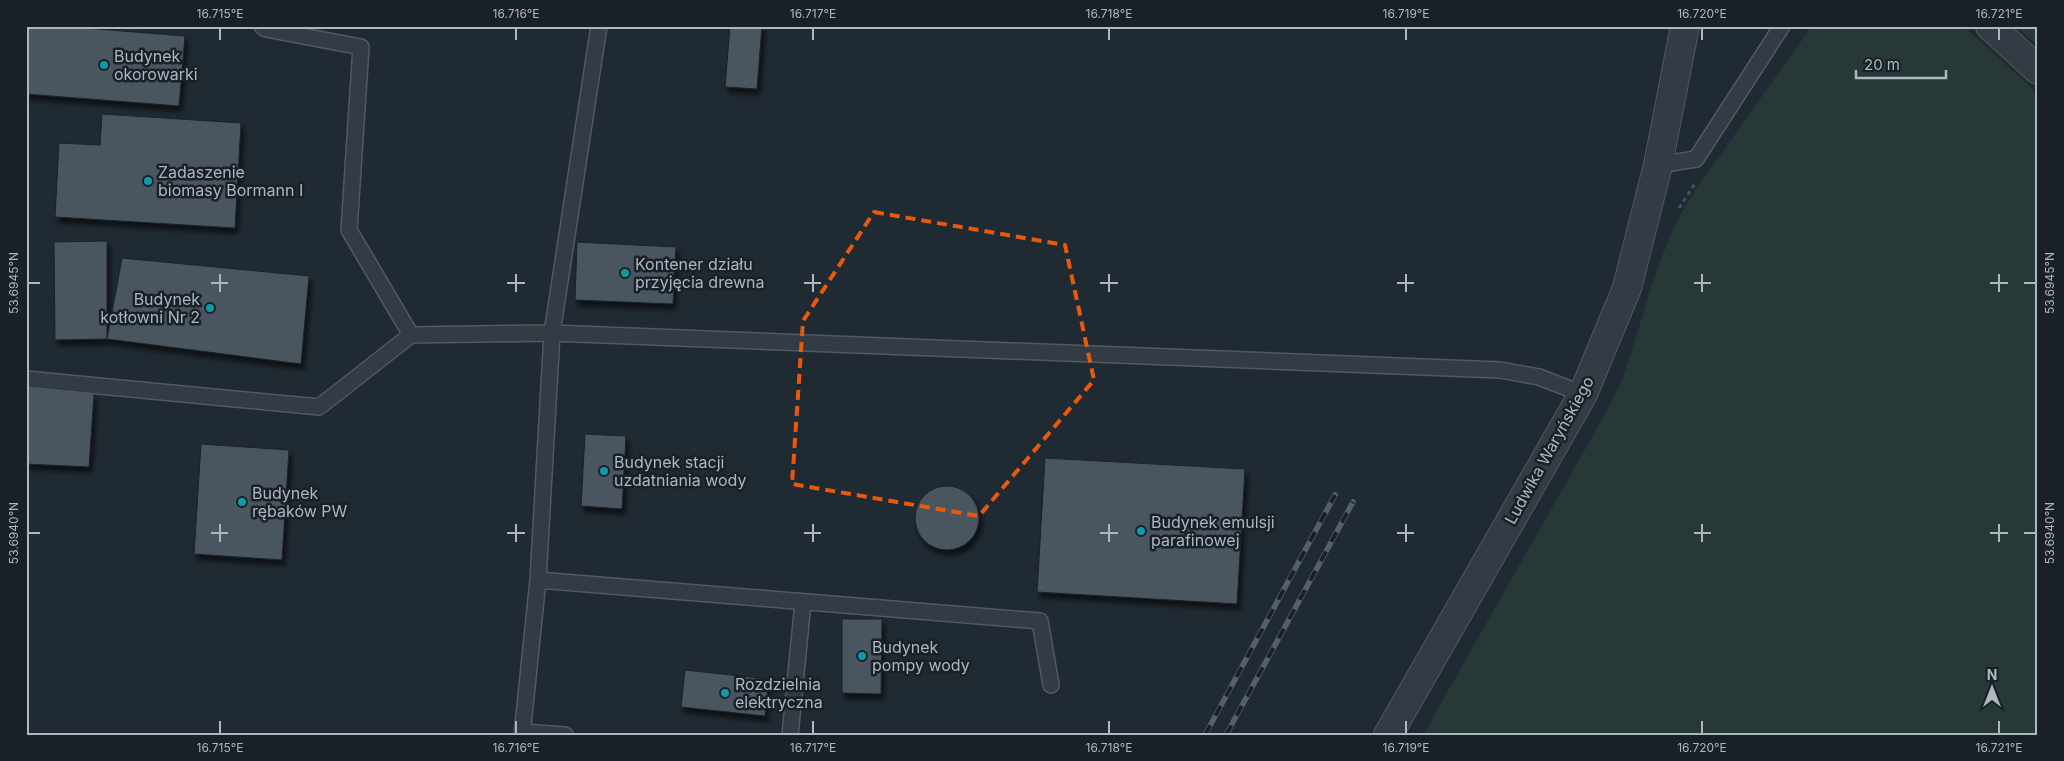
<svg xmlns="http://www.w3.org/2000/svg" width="2064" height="761" viewBox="0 0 2064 761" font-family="Inter,sans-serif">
	<defs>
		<filter id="shadow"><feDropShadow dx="3" dy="5.5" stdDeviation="2.5" flood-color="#0009"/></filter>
	</defs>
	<rect width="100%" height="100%" fill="#202a33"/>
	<path fill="#263937" d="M1812,26H1963L2038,94V735H1423L1609,407L1623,378L1657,269L1676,222L1696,189Z
		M2016,26H2038V46L2018,28Z"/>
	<path fill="#49545f" stroke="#1b222a" filter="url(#shadow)" d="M26,26H60L185,36L179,106L26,94Z
		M730,26H762L757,89L725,87Z
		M102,114L241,123L235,228L55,217L59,143L100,145Z
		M107,241V339L55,340L54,242Z
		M577,242L676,247L673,304L575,300Z
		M122,258L309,276L301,364L107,339Z
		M26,387L94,394L89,467L26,464Z
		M585,434L626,436L622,509L581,506Z
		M201,444L289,450L282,560L194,554Z
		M1045,458L1245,469L1237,604L1037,592Z
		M915 518a32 32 0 1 1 64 0a32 32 0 1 1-64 0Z
		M842,619H882L881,694L842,693Z
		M685,670L769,679L765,716L681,707Z"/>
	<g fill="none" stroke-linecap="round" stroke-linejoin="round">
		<g stroke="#515962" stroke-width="18">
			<path id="lane" d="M262,26L266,29L361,47L349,230L411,335
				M1658,165L1696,159L1782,26
				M26,379L319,407L411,335L552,333L1500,370L1539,377L1583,394
				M538,580L1040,621L1051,685
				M523,732L565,735
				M522,735L538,580L552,333L599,26
				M790,735L803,602"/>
		</g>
		<g stroke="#515962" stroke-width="30">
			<path id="street" d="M1990,26L2038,70
				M1388,735L1583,394L1627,288L1658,165L1685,26"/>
		</g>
		<path stroke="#435556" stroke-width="3" stroke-dasharray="4 4" stroke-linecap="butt" d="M1679,208L1696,182"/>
		<use href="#lane" stroke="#333b44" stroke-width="15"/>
		<use href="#street" stroke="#333b44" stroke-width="28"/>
		<g stroke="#55606b" stroke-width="5.5">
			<path id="rail" d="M1205,735L1335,495
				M1226,735L1353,502"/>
		</g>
		<use href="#rail" stroke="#192028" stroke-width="4" stroke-dasharray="11" stroke-linecap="butt"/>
	</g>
	<path fill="none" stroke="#e8590c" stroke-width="4" stroke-dasharray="10 6" stroke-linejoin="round" d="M874,212L1065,245L1094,380L979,516L792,484L803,321Z"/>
	<path fill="none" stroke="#adb6c1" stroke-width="2" d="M220,28V40M516,28V40M813,28V40M1109,28V40M1406,28V40M1702,28V40M1999,28V40M220,274V292M516,274V292M813,274V292M1109,274V292M1406,274V292M1702,274V292M1999,274V292M28,283H40M211,283H228M507,283H525M804,283H821M1100,283H1118M1397,283H1414M1694,283H1711M1990,283H2008M2024,283H2036M220,524V542M516,524V542M813,524V542M1109,524V542M1406,524V542M1702,524V542M1999,524V542M28,533H40M211,533H228M507,533H525M804,533H821M1100,533H1118M1397,533H1414M1694,533H1711M1990,533H2008M2024,533H2036M220,721V734M516,721V734M813,721V734M1109,721V734M1406,721V734M1702,721V734M1999,721V734"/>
	<g fill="#0f9aa8" stroke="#192028" stroke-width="2">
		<circle cx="104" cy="65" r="5"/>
		<circle cx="148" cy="181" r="5"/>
		<circle cx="625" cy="273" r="5"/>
		<circle cx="210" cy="308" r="5"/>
		<circle cx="604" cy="471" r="5"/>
		<circle cx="242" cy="502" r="5"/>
		<circle cx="1141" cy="531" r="5"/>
		<circle cx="862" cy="656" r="5"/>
		<circle cx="725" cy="693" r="5"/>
	</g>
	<g text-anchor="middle" stroke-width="5" stroke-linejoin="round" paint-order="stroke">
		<g font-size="16" fill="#adb6c1" stroke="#192028" text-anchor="start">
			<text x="114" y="62">Budynek<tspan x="114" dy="18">okorowarki</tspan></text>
			<text x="158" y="178">Zadaszenie<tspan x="158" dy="18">biomasy Bormann I</tspan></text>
			<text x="635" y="270">Kontener działu<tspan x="635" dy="18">przyjęcia drewna</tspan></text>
			<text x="200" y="305" text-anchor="end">Budynek<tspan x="200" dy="18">kotłowni Nr 2</tspan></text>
			<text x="614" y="468">Budynek stacji<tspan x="614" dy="18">uzdatniania wody</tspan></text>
			<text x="252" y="499">Budynek<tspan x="252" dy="18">rębaków PW</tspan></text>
			<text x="1151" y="528">Budynek emulsji<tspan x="1151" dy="18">parafinowej</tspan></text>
			<text x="872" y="653">Budynek<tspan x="872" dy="18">pompy wody</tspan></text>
			<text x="735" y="690">Rozdzielnia<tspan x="735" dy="18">elektryczna</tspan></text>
		</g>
		<g font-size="16" fill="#adb6c1" stroke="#192028">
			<text transform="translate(1549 450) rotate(-61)" y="6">Ludwika Waryńskiego</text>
		</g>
	</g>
	<rect width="2064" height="761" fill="none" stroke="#192028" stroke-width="55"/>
	<g transform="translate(1992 688)" stroke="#192028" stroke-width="4" paint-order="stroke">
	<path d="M0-4L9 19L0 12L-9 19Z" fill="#adb6c1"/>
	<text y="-8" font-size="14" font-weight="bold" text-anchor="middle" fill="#adb6c1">N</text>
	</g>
	<path d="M1856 70v8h90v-8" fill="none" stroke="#adb6c1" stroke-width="2.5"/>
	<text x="1864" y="70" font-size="15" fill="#adb6c1" stroke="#192028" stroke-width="4" paint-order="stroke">20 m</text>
	<rect x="28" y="28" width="2008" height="706" fill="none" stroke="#adb6c1" stroke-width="2"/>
	<g font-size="12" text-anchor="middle" fill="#adb6c1">
		<text x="220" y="18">16.715°E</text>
		<text x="516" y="18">16.716°E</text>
		<text x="813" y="18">16.717°E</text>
		<text x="1109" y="18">16.718°E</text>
		<text x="1406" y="18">16.719°E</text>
		<text x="1702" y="18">16.720°E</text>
		<text x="1999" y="18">16.721°E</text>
		<text transform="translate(14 283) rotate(-90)" y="4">53.6945°N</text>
		<text transform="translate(2050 283) rotate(-90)" y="4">53.6945°N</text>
		<text transform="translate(14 533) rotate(-90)" y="4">53.6940°N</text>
		<text transform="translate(2050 533) rotate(-90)" y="4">53.6940°N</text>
		<text x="220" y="752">16.715°E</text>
		<text x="516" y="752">16.716°E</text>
		<text x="813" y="752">16.717°E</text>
		<text x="1109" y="752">16.718°E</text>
		<text x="1406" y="752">16.719°E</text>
		<text x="1702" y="752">16.720°E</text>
		<text x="1999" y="752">16.721°E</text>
	</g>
</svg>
